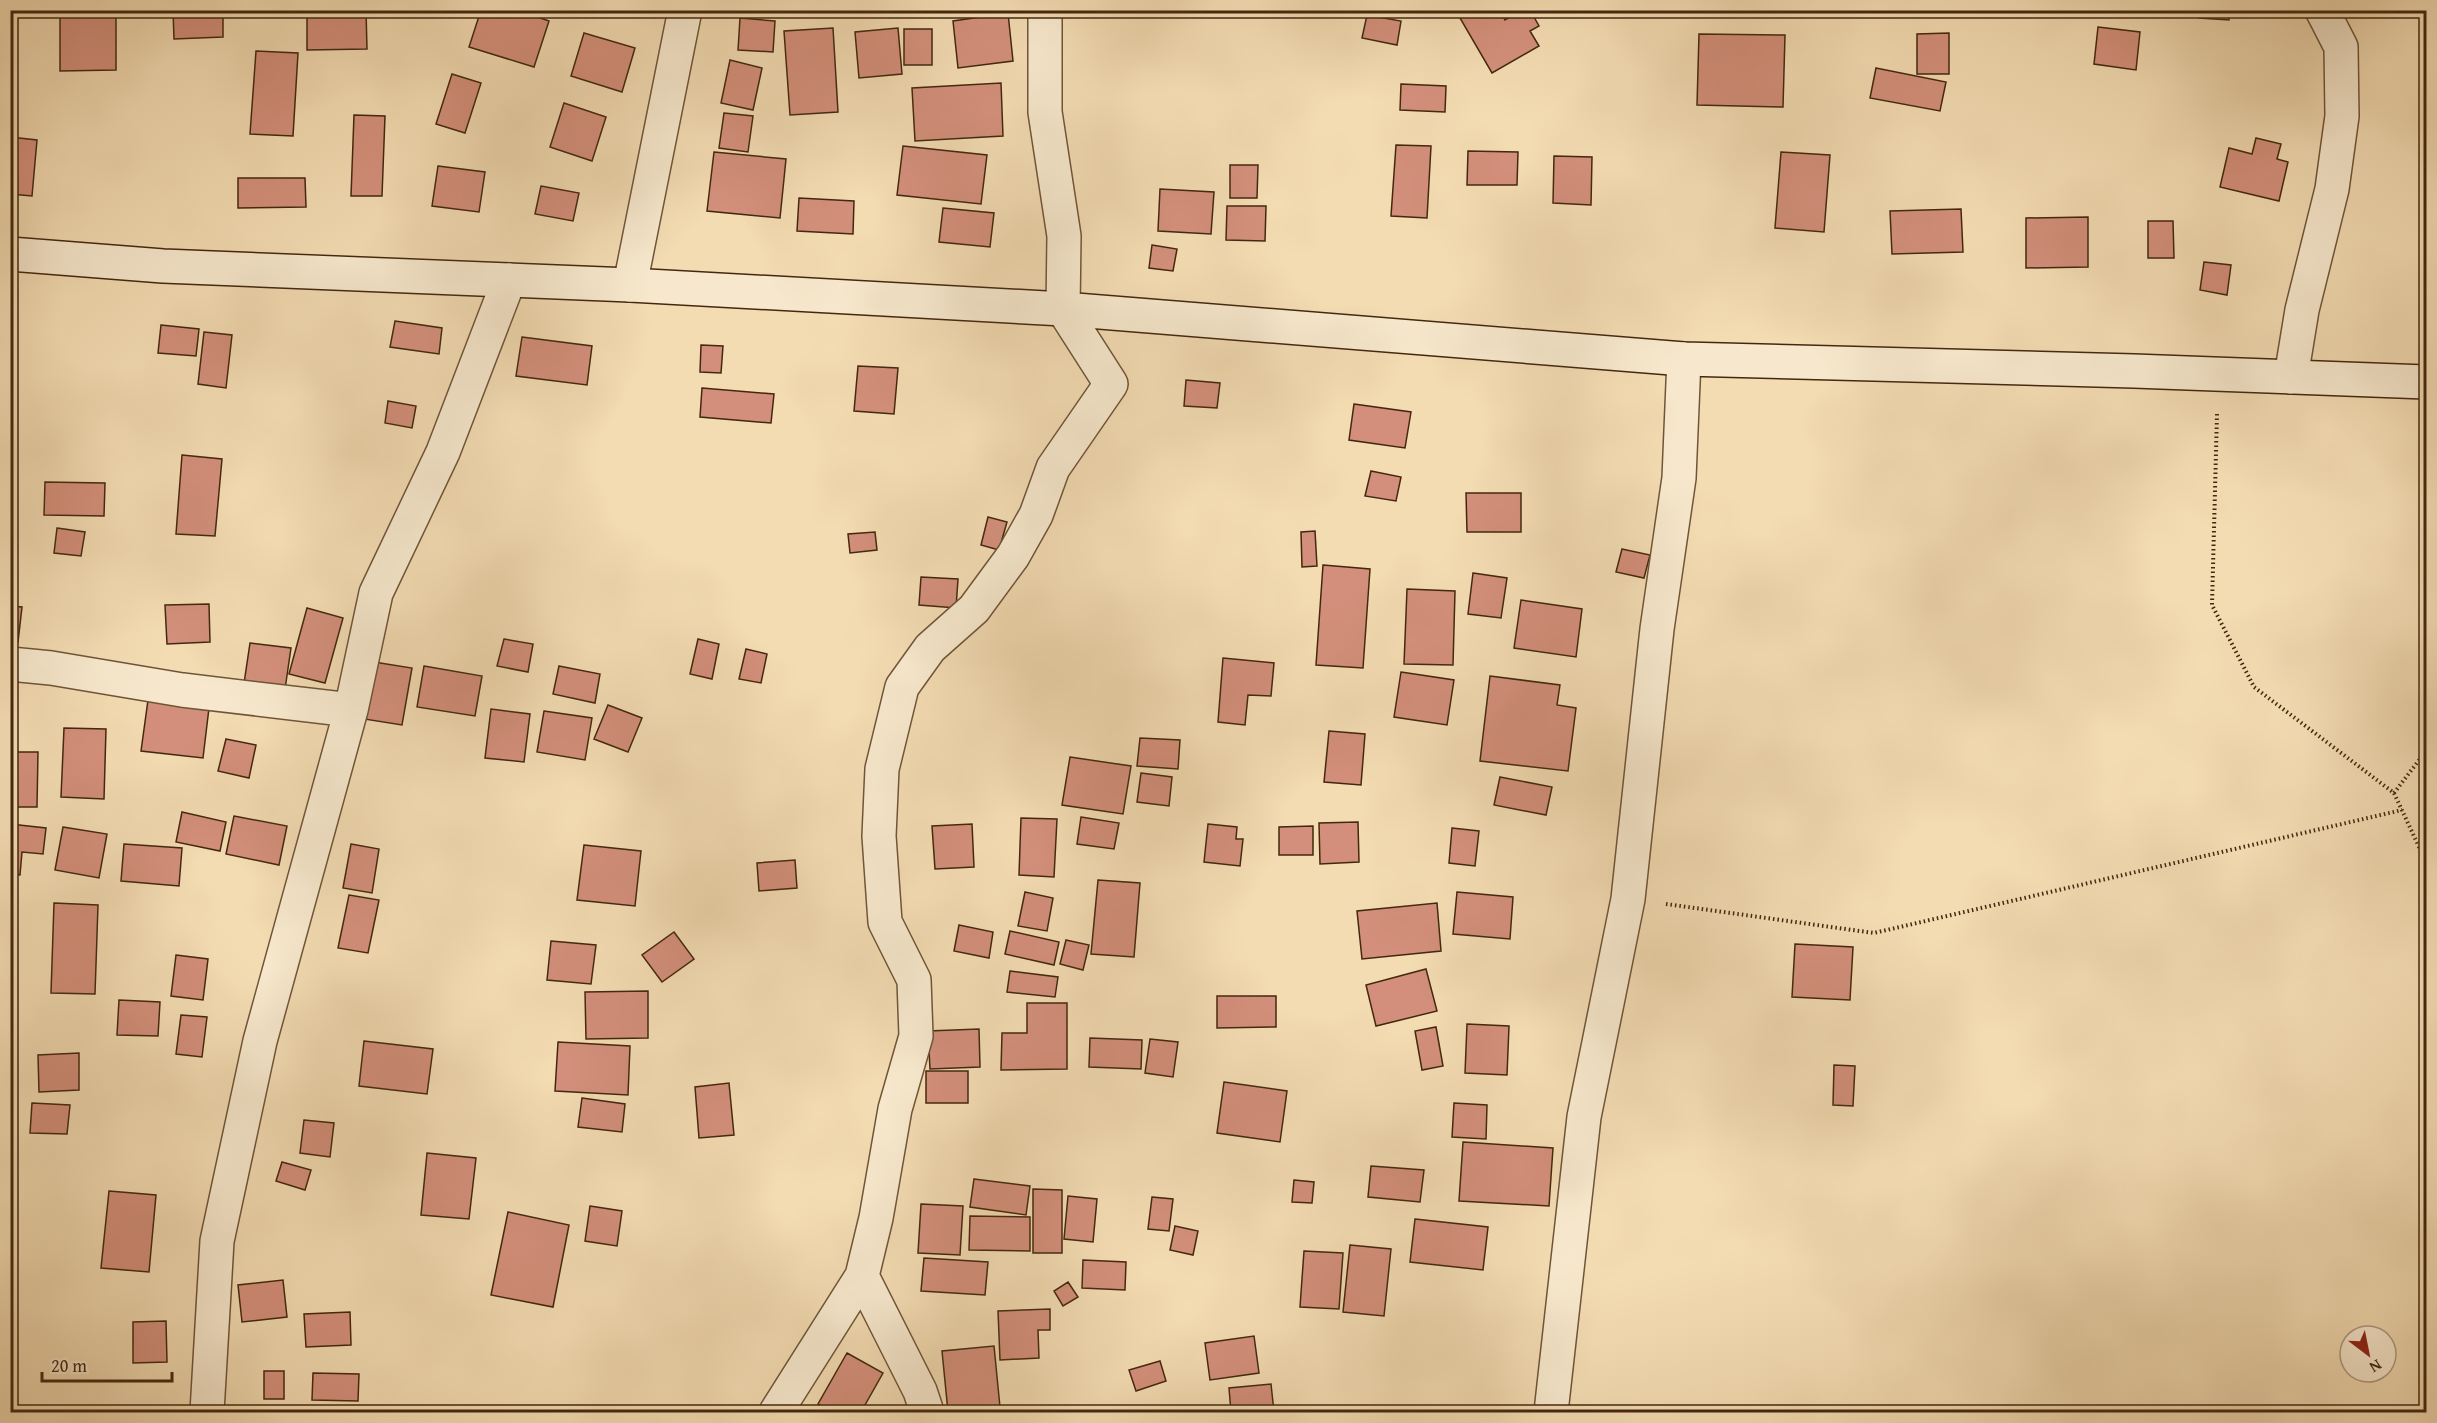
<svg xmlns="http://www.w3.org/2000/svg" width="2437" height="1423" viewBox="0 0 2437 1423" font-family="'Gentium Book Plus',serif">
	<rect width="100%" height="100%" fill="#f3dbb2"/>
	<filter id="stains"><feTurbulence type="fractalNoise" baseFrequency=".00333" numOctaves="4"/><feColorMatrix values="0 0 0 0 .2 0 0 0 0 .09 0 0 0 0 .02 0 0 0 .5 -.17"/></filter>
	<radialGradient id="worn" r=".72"><stop offset=".6" stop-color="#630" stop-opacity="0"/><stop offset="1" stop-color="#630" stop-opacity=".3"/></radialGradient>
	<path fill="#d38f7b" stroke="#43280f" stroke-width="1.5" d="M60,10H116V70L60,71Z
		M173,10H223V37L174,39Z
		M307,10H366L367,49L307,50Z
		M481,10H517L549,21L534,67L469,47Z
		M1473,10H1500L1505,20L1521,10H1530L1539,26L1530,31L1539,46L1492,73L1460,18Z
		M1690,10H1719L1720,13L1690,16Z
		M2199,10H2229V20L2199,18Z
		M1008,13L1013,61L958,68L953,21Z
		M1367,15L1401,21L1397,45L1362,38Z
		M740,18L775,21L773,52L738,50Z
		M2098,27L2140,32L2136,70L2094,64Z
		M833,28L838,112L790,115L784,31Z
		M898,28L902,74L859,78L855,32Z
		M904,29H932V65H904Z
		M584,33L635,48L622,92L571,76Z
		M1949,33V74H1917V34Z
		M1699,34L1785,35L1783,107L1697,105Z
		M256,51L298,53L293,136L250,134Z
		M730,60L762,68L753,110L721,103Z
		M1876,68L1946,82L1940,111L1870,98Z
		M452,74L481,83L465,133L436,124Z
		M1001,83L1003,136L915,141L912,88Z
		M1401,84L1446,86L1445,112L1400,110Z
		M564,103L606,117L592,161L550,147Z
		M724,113L753,116L748,152L719,148Z
		M354,115L385,116L382,196H351Z
		M10,137L37,140L32,196L10,194Z
		M2256,138L2281,144L2277,159L2288,162L2279,201L2220,187L2229,148L2252,154Z
		M1396,145L1431,146L1427,218L1391,216Z
		M903,146L987,155L981,204L897,195Z
		M1468,151L1518,152L1517,185H1467Z
		M714,152L786,159L780,218L707,211Z
		M1781,152L1830,155L1824,232L1775,228Z
		M1554,156L1592,157L1591,205L1553,203Z
		M1230,165H1258L1257,198H1230Z
		M438,166L485,172L479,212L432,206Z
		M238,178H305L306,207L238,208Z
		M541,186L579,193L573,221L535,214Z
		M1160,189L1214,192L1211,234L1158,231Z
		M799,198L854,201L853,234L797,231Z
		M1227,206H1266L1265,241L1226,240Z
		M943,208L994,213L990,247L939,242Z
		M1961,209L1963,252L1892,254L1890,211Z
		M2088,217V267L2026,268V218Z
		M2148,221H2173L2174,258H2148Z
		M1152,245L1177,249L1173,271L1149,268Z
		M2204,262L2231,265L2227,295L2200,290Z
		M395,321L442,328L439,354L390,347Z
		M161,325L199,329L196,356L158,353Z
		M204,332L232,335L226,388L198,384Z
		M522,337L592,346L587,385L516,376Z
		M701,345L723,346L721,373L700,372Z
		M858,366L898,368L894,414L854,411Z
		M1186,380L1220,383L1217,408L1184,406Z
		M702,388L774,394L771,423L700,417Z
		M388,401L416,406L412,428L385,423Z
		M1354,404L1411,412L1405,448L1349,440Z
		M182,455L222,459L215,536L176,534Z
		M1371,471L1401,477L1396,501L1365,496Z
		M45,482L105,483L104,516L44,515Z
		M1466,493H1521V532H1467Z
		M988,517L1007,522L999,550L981,545Z
		M57,528L85,532L81,556L54,553Z
		M1315,531L1317,566L1302,567L1301,532Z
		M875,532L877,550L850,553L848,534Z
		M1622,549L1650,555L1644,578L1616,572Z
		M1323,565L1370,569L1363,668L1316,665Z
		M1473,573L1507,578L1501,618L1468,614Z
		M921,577L958,579L956,608L919,605Z
		M1407,589L1455,591L1453,665L1404,664Z
		M1521,600L1582,609L1576,657L1514,648Z
		M209,604L210,642L167,644L165,605Z
		M10,606L22,607L18,642H10Z
		M307,608L343,618L325,683L289,674Z
		M504,639L533,644L528,672L497,666Z
		M698,639L719,644L712,679L690,674Z
		M250,643L291,648L284,696L243,690Z
		M746,649L767,654L761,683L739,679Z
		M1223,658L1274,663L1271,696L1248,695L1245,725L1218,722Z
		M374,662L412,668L402,725L364,719Z
		M424,666L482,676L475,716L417,707Z
		M559,666L600,674L595,703L553,694Z
		M1401,672L1454,680L1447,725L1394,717Z
		M1490,676L1560,685L1557,705L1576,708L1568,771L1480,761Z
		M148,700L209,708L203,758L141,751Z
		M608,705L642,718L628,752L594,739Z
		M491,709L530,714L524,762L485,758Z
		M544,711L592,718L585,760L537,752Z
		M64,728L106,729L104,799L61,797Z
		M1329,731L1365,734L1361,785L1324,782Z
		M1140,738L1180,740L1178,769L1137,766Z
		M226,739L256,745L249,778L218,771Z
		M10,752H38L37,807H10Z
		M1070,757L1131,766L1123,814L1062,805Z
		M1141,773L1172,777L1169,806L1137,802Z
		M1500,777L1552,787L1546,815L1494,805Z
		M182,812L226,822L220,851L176,842Z
		M234,816L287,826L279,865L226,854Z
		M1081,817L1119,823L1114,849L1077,844Z
		M1021,818L1057,819L1054,877L1019,875Z
		M1358,822L1359,862L1320,864L1319,823Z
		M10,824L46,828L43,854L22,852L20,875L10,874Z
		M972,824L974,867L935,869L932,826Z
		M1208,824L1237,827L1236,839H1243L1240,866L1204,862Z
		M1313,826V855H1279V827Z
		M63,827L107,834L99,878L55,870Z
		M1452,828L1479,831L1475,866L1449,863Z
		M124,844L182,848L179,886L121,881Z
		M351,844L379,849L372,893L343,888Z
		M584,845L641,851L635,906L577,900Z
		M795,860L797,888L759,891L757,863Z
		M1098,880L1140,883L1134,957L1091,954Z
		M1025,892L1053,898L1047,931L1018,926Z
		M1457,892L1513,897L1510,939L1453,934Z
		M349,895L379,900L368,953L338,948Z
		M54,903L98,905L95,994L51,993Z
		M1437,903L1441,951L1362,959L1357,911Z
		M959,925L993,932L989,958L954,951Z
		M1010,931L1059,942L1054,965L1005,954Z
		M674,932L694,959L662,982L642,955Z
		M1066,940L1089,945L1083,970L1060,964Z
		M551,941L596,945L591,984L547,980Z
		M1795,944L1853,947L1850,1000L1792,997Z
		M176,955L208,959L203,1000L171,996Z
		M1426,969L1437,1011L1376,1026L1366,985Z
		M1010,971L1058,977L1055,997L1007,992Z
		M648,991V1038L586,1039L585,992Z
		M1217,996H1276V1027L1217,1028Z
		M119,1000L160,1002L158,1036L117,1035Z
		M1027,1003H1067V1069L1001,1070L1002,1033H1027Z
		M181,1015L207,1017L202,1057L176,1054Z
		M1467,1024L1509,1026L1507,1075L1465,1073Z
		M1436,1027L1443,1066L1422,1070L1415,1031Z
		M979,1029L980,1067L930,1069L928,1031Z
		M1090,1038L1142,1040L1141,1069L1089,1067Z
		M1150,1039L1178,1042L1173,1077L1145,1073Z
		M364,1041L433,1049L427,1094L359,1086Z
		M558,1042L630,1046L628,1095L555,1091Z
		M79,1053V1090L39,1092L38,1055Z
		M1834,1065L1855,1066L1853,1106L1833,1105Z
		M926,1071H968V1103H926Z
		M1224,1082L1287,1091L1280,1142L1217,1133Z
		M729,1083L734,1135L699,1138L695,1087Z
		M582,1098L625,1104L622,1132L578,1127Z
		M32,1103L70,1105L67,1134L30,1133Z
		M1454,1103L1487,1105L1486,1139L1452,1137Z
		M304,1120L334,1123L330,1157L300,1153Z
		M1463,1142L1553,1148L1549,1206L1459,1201Z
		M427,1153L476,1158L469,1219L421,1215Z
		M282,1162L311,1170L305,1190L276,1181Z
		M1371,1166L1424,1170L1420,1202L1368,1197Z
		M974,1179L1030,1186L1026,1215L970,1207Z
		M1294,1180L1314,1182L1312,1203L1292,1202Z
		M1033,1189L1062,1190V1253H1033Z
		M109,1191L156,1195L149,1272L101,1268Z
		M1068,1196L1097,1199L1093,1242L1064,1239Z
		M1152,1197L1173,1199L1169,1231L1148,1229Z
		M921,1204L963,1206L960,1255L918,1253Z
		M590,1206L622,1211L617,1246L585,1241Z
		M508,1212L569,1225L553,1307L491,1295Z
		M970,1216L1030,1217V1251L969,1250Z
		M1415,1219L1488,1227L1483,1270L1410,1262Z
		M1175,1226L1198,1231L1193,1255L1170,1250Z
		M1350,1245L1391,1249L1384,1316L1343,1312Z
		M1304,1251L1343,1253L1339,1309L1300,1307Z
		M924,1258L988,1262L985,1295L921,1291Z
		M1083,1260L1126,1262L1125,1290L1082,1288Z
		M283,1280L287,1317L242,1322L238,1285Z
		M1068,1282L1078,1297L1063,1306L1054,1291Z
		M1050,1309V1330H1038L1039,1358L1000,1360L998,1311Z
		M350,1312L351,1345L306,1347L304,1314Z
		M166,1321L167,1362L133,1363V1322Z
		M1254,1336L1259,1373L1210,1380L1205,1343Z
		M994,1346L1000,1407L948,1412L942,1351Z
		M847,1353L883,1373L861,1412H832L818,1404Z
		M1160,1361L1166,1381L1136,1391L1129,1370Z
		M264,1371H284V1399H264Z
		M313,1373L359,1374L358,1401L312,1400Z
		M1271,1384L1274,1412H1231L1229,1388Z"/>
	<g fill="none" stroke-linecap="round" stroke-linejoin="round">
		<g stroke="#6f5538" stroke-width="36">
			<path id="street" d="M630,285L685,10
				M2291,377L2302,310L2332,189L2342,116L2341,47L2322,10
				M10,664L51,668L182,690L351,710
				M862,1276L920,1391L927,1412
				M207,1412L217,1241L260,1041L351,710L376,593L443,452L509,280
				M776,1412L862,1276L876,1218L895,1109L916,1036L914,980L885,922L879,836L882,769L902,687L930,648L974,609L1013,556L1036,515L1053,468L1111,384L1063,309L1064,236L1045,112V10
				M1551,1412L1584,1117L1628,899L1657,629L1679,478L1684,359"/>
		</g>
		<g stroke="#43280f" stroke-width="36">
			<path id="secondary" d="M10,254L163,266L630,285L1063,309L1684,359L2134,371L2426,382"/>
		</g>
		<path stroke="#43280f" stroke-width="4" stroke-dasharray="1.5 3" stroke-linecap="butt" d="M2217,414L2212,605L2254,687L2394,793L2426,862
			M2394,793L2426,751
			M1666,904L1874,933L2402,810"/>
		<use href="#street" stroke="#f7e8cd" stroke-width="33"/>
		<use href="#secondary" stroke="#f7e8cd" stroke-width="33"/>
	</g>
	<rect width="2437" height="1423" fill="none" stroke="#f3dbb2" stroke-width="36"/>
	<rect x="12" y="12" width="2413" height="1399" fill="none" stroke="#43280f" stroke-width="3"/>
	<rect x="18" y="18" width="2401" height="1387" fill="none" stroke="#43280f" stroke-width="1.5"/>
	<g transform="translate(2368 1354) rotate(148)"><circle r="28" fill="#f7e8cd" stroke="#af9b81" stroke-width="1.5"/>
	<path d="M0-4.5L10 22L0 15L-10 22Z" fill="#8f2418"/>
	<text y="-9" font-size="16" font-weight="bold" text-anchor="middle" fill="#43280f">N</text>
	</g>
	<path d="M42 1372v9h130v-9" fill="none" stroke="#43280f" stroke-width="3"/>
	<text x="51" y="1372" font-size="18" fill="#43280f" stroke="#f7e8cd" stroke-width="4.5" paint-order="stroke">20 m</text>
	<rect width="100%" height="100%" filter="url(#stains)"/>
	<rect width="100%" height="100%" fill="url(#worn)"/>
</svg>
